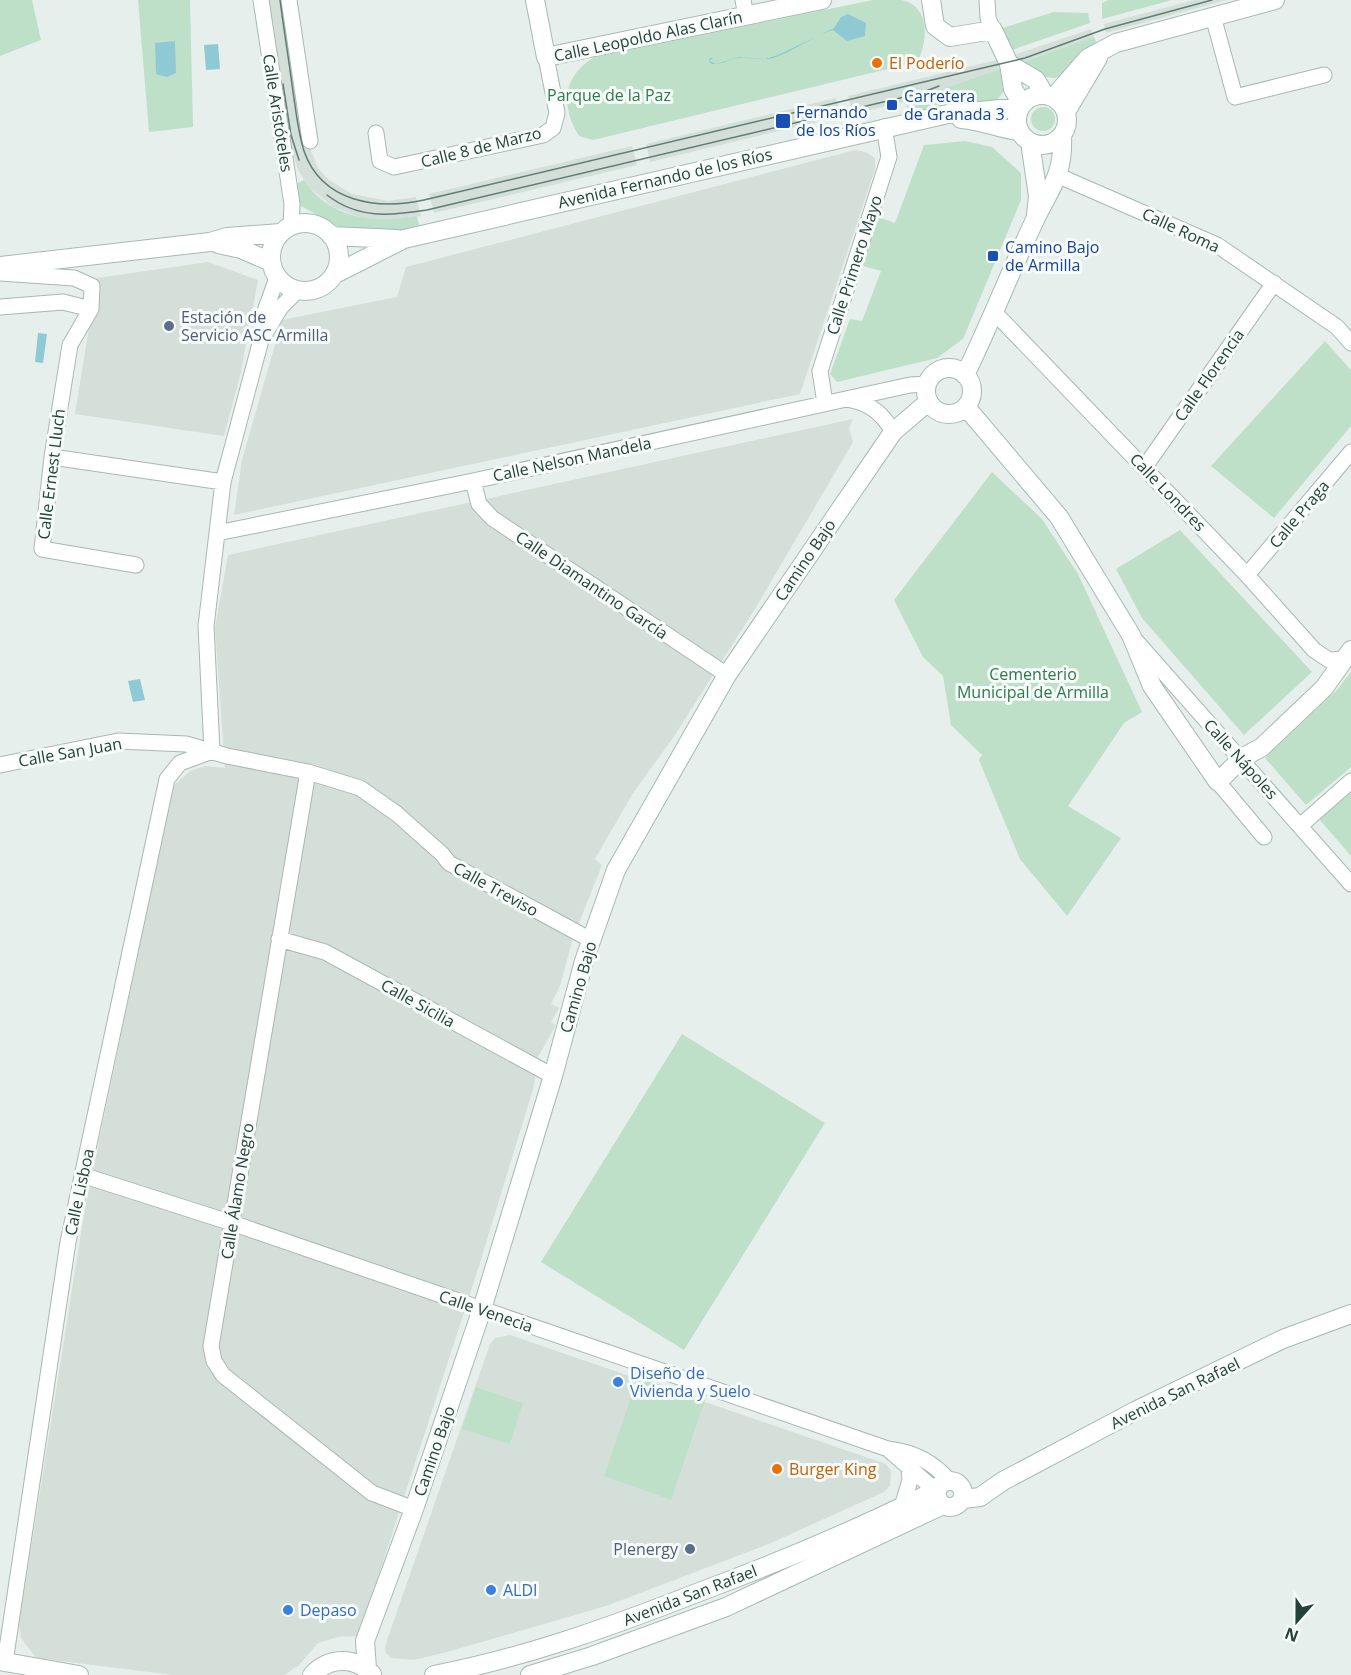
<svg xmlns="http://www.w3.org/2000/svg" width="1351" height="1675" viewBox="0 0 1351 1675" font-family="'Open Sans',sans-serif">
	<rect width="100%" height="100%" fill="#e6efeb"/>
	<path fill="#d4dfda" d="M267,0H285L305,136L318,168L329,180L352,194L388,201L416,197L421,216L395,220L364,219L333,207L309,187L298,170L290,144Z
		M1194,0H1227L1106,33L1104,24Z
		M1091,29L1094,37L1039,59L1021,63L1014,55Z
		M997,60L1000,69L920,98L853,114L848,96Z
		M836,98L841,116L650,162L646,144Z
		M632,146L637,165L434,213L429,194Z
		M855,150L866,152L875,158V169L800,394L234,515L242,460L282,320L397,297L406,267Z
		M208,262L258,280L241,372L224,436L75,414L97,278Z
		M853,419L849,428L853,442L755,609L673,738L633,793L595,859L602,865L573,938L560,986L551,1004L559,1008L551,1022L556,1025L538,1057L534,1086L479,1266L359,1636L338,1637L318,1643L299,1665L284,1675H173L36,1658L21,1638L19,1624L85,1208L173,786L190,771L205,766L225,768L215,628L228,555Z
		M510,1335L886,1464L891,1471L890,1486L884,1492L771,1543L609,1605L451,1651L414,1660L391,1658L386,1653L385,1646L490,1344L495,1338Z"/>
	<path fill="#bfe0c8" d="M0,0H32L41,40L0,56Z
		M138,0H190L193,127L149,132Z
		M873,0C882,0 893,0 901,0C931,5 928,43 917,62L593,140L579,136C560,106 563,75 595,57Z
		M1109,0H1172L1102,19V3Z
		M1054,12L1088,13L1090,23L1012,50L999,29Z
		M1094,37L1096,42C1061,64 1071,98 1021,63Z
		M1000,69L1004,91L996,101L908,112L906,102Z
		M1031 119a12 12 0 1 1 24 0a12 12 0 1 1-24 0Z
		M965,141L992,147L1021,173V200L963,339L937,358L837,382L830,374L850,319L862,321L881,271L863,266L878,217L895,223L924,145Z
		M304,180C330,219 375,224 417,216L419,226C398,230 375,236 354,232C334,227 317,214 299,205L294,185Z
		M1325,341L1351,370V426L1274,518L1211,466Z
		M992,472L1042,519L1078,574L1142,712L1124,723L1068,806L1121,838L1067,916L1020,859L979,760L982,755L951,725L943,676L923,657L894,600Z
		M1180,530L1312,672L1244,735L1142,618L1116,569Z
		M1351,672V767L1306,805L1265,758L1336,691Z
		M1351,792V856L1319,819Z
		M682,1034L825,1123L684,1350L541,1262Z
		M638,1377L705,1400L671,1500L604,1476Z
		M476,1387L523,1403L510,1444L462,1429Z"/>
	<path fill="#8ec9d4" d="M848,14L866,23L865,36L847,41L833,30C811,36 794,52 773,58C761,61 750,57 739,58C729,59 722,65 712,64L709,61L710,58L713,57L710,61L716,64L739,57L765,59L778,55L834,28L841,17Z
		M175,41L176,73L167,77L156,74L155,43Z
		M218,44L220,69L206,70L204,45Z
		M38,333L47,334L43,363L35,362Z
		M140,679L145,700L133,702L128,681Z"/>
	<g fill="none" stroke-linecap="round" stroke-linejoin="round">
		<g stroke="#a8b8b2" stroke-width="17">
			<path id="street" d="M261,0L292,204L291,226
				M289,0L310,141
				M743,0L746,16
				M987,0L988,18L993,30
				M1213,16L1235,97L1324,75
				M376,133L380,161L394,167L543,135L553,128L557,113L546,57
				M1059,176L1217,245L1337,327L1351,343
				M0,273L74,278L92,286L91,309L70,345L52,457L42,549L136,565
				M0,307L63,302L91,309
				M995,313L1247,575L1314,650L1329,660L1344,659
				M263,337L281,307L297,291
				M851,400C871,404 883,414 893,432
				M825,403L820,371L889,157L884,127
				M52,457L223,482
				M1144,468L1274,283
				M473,481L479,504L492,518L727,675
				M217,533L473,481L910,385L927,384
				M1247,575L1351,452
				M1136,641L1351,884
				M212,751L206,626L223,482L261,340L264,314L277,278
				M0,765L118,741L186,744L227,756L308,772L360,788L397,814L442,854L449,863L591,940
				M308,772L211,1346L214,1361L223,1375L372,1493L414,1509
				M1218,782L1264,837
				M1300,826L1351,781
				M279,939L325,952L553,1076
				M82,1175L232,1223L888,1449C913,1452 933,1461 949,1481
				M888,1449L928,1484L939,1488
				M902,1507L910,1480L909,1469
				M5,1662L68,1242L167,779L180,763L212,751"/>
		</g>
		<g stroke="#a4bbb3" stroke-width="20">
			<path id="secondary" d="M535,0L546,57L822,0
				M931,0L935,26L950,37L993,30L1009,64L1013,89L1022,104
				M1009,64L1036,80L1044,94
				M1017 120a25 25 0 1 1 50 0a25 25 0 1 1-50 0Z
				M1054,97L1088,58L1116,43L1275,0
				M1066,112L1098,58
				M961,119C981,120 999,129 1019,131
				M1030,142L1038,196L1036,215
				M271 257a34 34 0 1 1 68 0a34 34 0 1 1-68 0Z
				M331,236L397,239
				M218,244L241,249L271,262
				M0,266L210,242L227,237L281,233
				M335,274L404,239L948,114L1020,107
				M926 391a23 23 0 1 1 46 0a23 23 0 1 1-46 0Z
				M965,375C990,324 1010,272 1034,222C1050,187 1064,177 1062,135
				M966,407L1059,517L1131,635L1152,686L1218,782L1242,758L1262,747L1324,688L1351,650
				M937 1494a13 13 0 1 1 26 0a13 13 0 1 1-26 0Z
				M963,1499L980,1497L1003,1481L1135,1411L1283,1339L1351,1314
				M0,1661L79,1675
				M367,1669L365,1641L414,1509L482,1309L553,1076L584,961L616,870L727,675L893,432L928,402
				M312,1675C329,1657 354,1656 372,1674
				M434,1675C523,1658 610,1627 694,1594C772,1565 849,1533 924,1496L937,1492
				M530,1675L592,1656L726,1607L943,1505"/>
		</g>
		<use href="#street" stroke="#fff" stroke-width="15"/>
		<use href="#secondary" stroke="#fff" stroke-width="18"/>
		<path stroke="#5f7d75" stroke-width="1.5" d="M280,0C284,31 289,61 293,92C296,111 298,132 304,151C322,203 378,210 424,200L987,67L1025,58L1105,29L1212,0
			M283,84L291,135L299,160
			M327,195C358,219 389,216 427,210L921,93L939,86"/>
	</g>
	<g fill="#e8710a" stroke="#f7fbf9" stroke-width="2">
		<circle cx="877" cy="63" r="6"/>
		<circle cx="777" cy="1469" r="6"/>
	</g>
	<g fill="#1a4fb4" stroke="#f7fbf9" stroke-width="2">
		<rect x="886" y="99" width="12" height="12" rx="3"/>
		<rect x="775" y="113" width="16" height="16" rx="3"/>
		<rect x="987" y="250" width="12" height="12" rx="3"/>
	</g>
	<g fill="#5c6f8a" stroke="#f7fbf9" stroke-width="2">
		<circle cx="169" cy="326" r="6"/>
		<circle cx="690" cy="1549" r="6"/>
	</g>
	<g fill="#3f7fe0" stroke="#f7fbf9" stroke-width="2">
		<circle cx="618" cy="1382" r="6"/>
		<circle cx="491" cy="1590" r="6"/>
		<circle cx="288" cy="1610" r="6"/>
	</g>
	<g text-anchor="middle" stroke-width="6" stroke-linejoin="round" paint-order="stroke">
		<g font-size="16" fill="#24423a" stroke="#f7fbf9">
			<text transform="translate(648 36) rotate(-12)" y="6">Calle Leopoldo Alas Clarín</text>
			<text transform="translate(278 113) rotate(81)" y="6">Calle Aristóteles</text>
			<text transform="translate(481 147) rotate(-14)" y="6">Calle 8 de Marzo</text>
			<text transform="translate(665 178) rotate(-13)" y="6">Avenida Fernando de los Ríos</text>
			<text transform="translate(1181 230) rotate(25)" y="6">Calle Roma</text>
			<text transform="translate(854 265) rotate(-72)" y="6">Calle Primero Mayo</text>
			<text transform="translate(1209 375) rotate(-55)" y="6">Calle Florencia</text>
			<text transform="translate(572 459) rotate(-12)" y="6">Calle Nelson Mandela</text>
			<text transform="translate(51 474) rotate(-83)" y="6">Calle Ernest Lluch</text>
			<text transform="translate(1168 492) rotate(46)" y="6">Calle Londres</text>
			<text transform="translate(1299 514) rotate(-50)" y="6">Calle Praga</text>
			<text transform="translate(805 560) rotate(-56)" y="6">Camino Bajo</text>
			<text transform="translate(592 585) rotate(34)" y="6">Calle Diamantino García</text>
			<text transform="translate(70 752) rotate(-10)" y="6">Calle San Juan</text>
			<text transform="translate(1241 759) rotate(48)" y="6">Calle Nápoles</text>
			<text transform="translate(496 889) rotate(29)" y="6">Calle Treviso</text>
			<text transform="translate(578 987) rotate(-74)" y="6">Camino Bajo</text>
			<text transform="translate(418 1003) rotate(29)" y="6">Calle Sicilia</text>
			<text transform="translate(237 1191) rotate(-81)" y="6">Calle Álamo Negro</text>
			<text transform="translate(79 1192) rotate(-78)" y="6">Calle Lisboa</text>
			<text transform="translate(486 1311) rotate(19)" y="6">Calle Venecia</text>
			<text transform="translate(1175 1393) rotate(-26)" y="6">Avenida San Rafael</text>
			<text transform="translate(434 1451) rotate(-71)" y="6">Camino Bajo</text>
			<text transform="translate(690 1595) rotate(-21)" y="6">Avenida San Rafael</text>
		</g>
		<g font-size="16" fill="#c56008" stroke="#f7fbf9" text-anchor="start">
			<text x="889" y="69">El Poderío</text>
			<text x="789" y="1475">Burger King</text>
		</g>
		<g font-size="16" fill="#2d7a4b" stroke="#f7fbf9">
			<text x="609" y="101">Parque de la Paz</text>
			<text x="1033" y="680">Cementerio<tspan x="1033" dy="18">Municipal de Armilla</tspan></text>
		</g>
		<g font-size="16" fill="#164399" stroke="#f7fbf9" text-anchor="start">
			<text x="904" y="102">Carretera<tspan x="904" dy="18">de Granada 3</tspan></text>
			<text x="796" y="118">Fernando<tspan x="796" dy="18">de los Ríos</tspan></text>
			<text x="1005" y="253">Camino Bajo<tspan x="1005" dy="18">de Armilla</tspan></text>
		</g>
		<g font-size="16" fill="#4e5e75" stroke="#f7fbf9" text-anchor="start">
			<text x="181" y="323">Estación de<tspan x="181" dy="18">Servicio ASC Armilla</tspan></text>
			<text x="678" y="1555" text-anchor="end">Plenergy</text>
		</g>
		<g font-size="16" fill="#366cbe" stroke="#f7fbf9" text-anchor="start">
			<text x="630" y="1379">Diseño de<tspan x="630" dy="18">Vivienda y Suelo</tspan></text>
			<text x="503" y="1596">ALDI</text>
			<text x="300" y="1616">Depaso</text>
		</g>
	</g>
	<g transform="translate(1297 1621) rotate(201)" stroke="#f7fbf9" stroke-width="4.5" paint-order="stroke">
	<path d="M0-4.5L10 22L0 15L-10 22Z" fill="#24423a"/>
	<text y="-9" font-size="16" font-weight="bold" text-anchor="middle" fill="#24423a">N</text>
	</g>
</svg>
